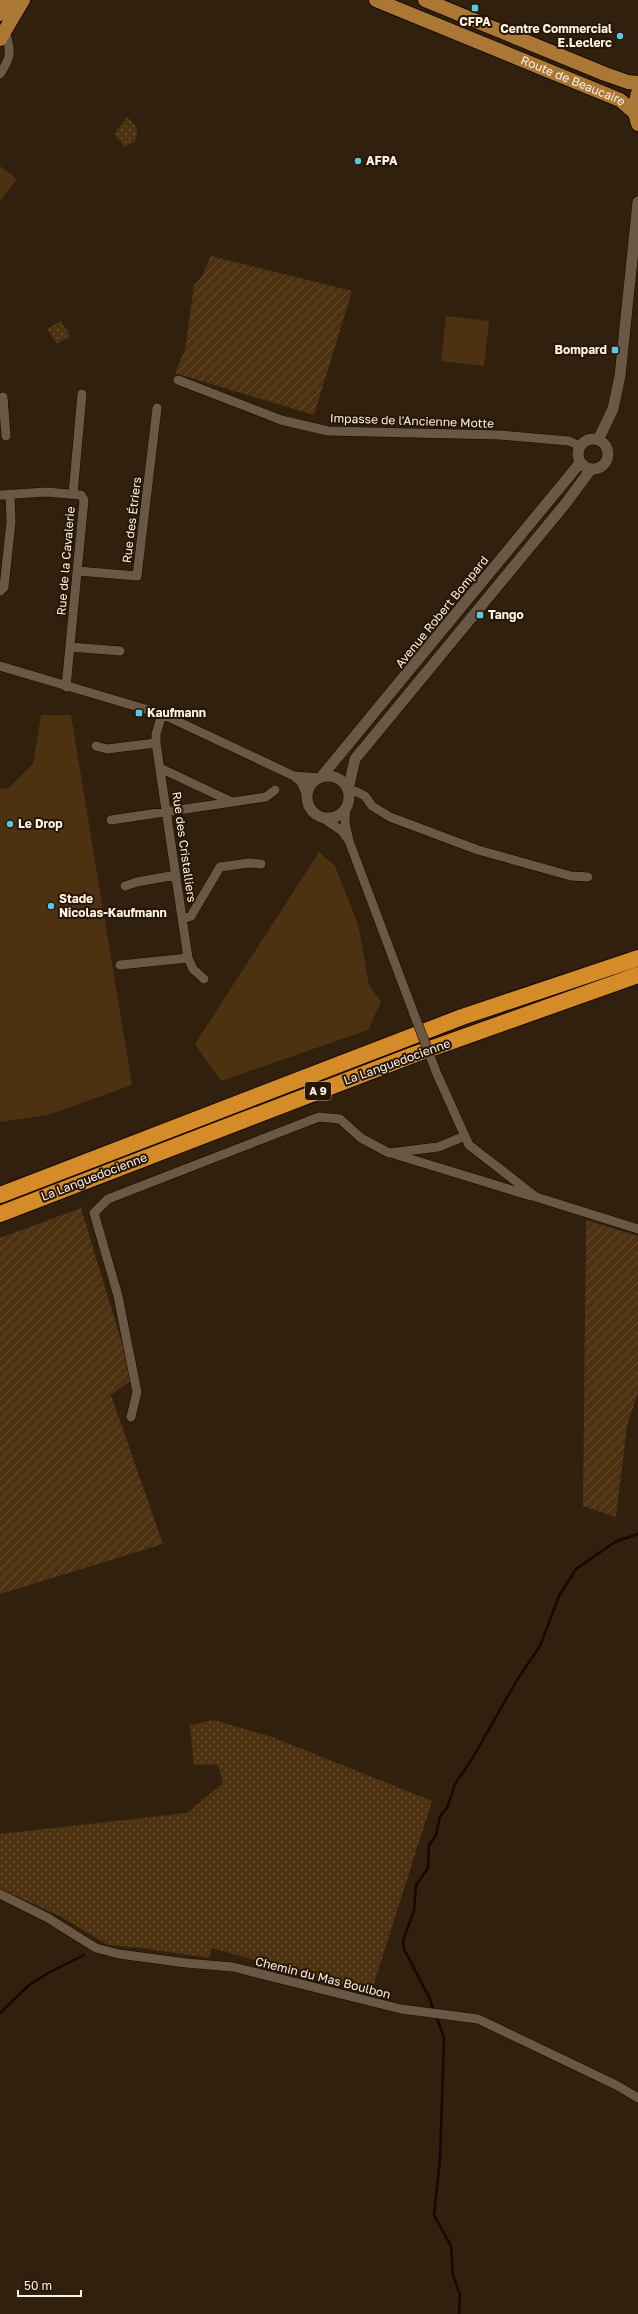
<svg xmlns="http://www.w3.org/2000/svg" width="638" height="2314" viewBox="0 0 638 2314" font-family="'Golos Text',sans-serif">
	<defs>
		<pattern id="park-dots" width="8" height="8" patternUnits="userSpaceOnUse"><rect width="8" height="8" fill="#4d3212"/><path d="M2 2h.1M6 6h.1" fill="none" stroke="#685034" stroke-width="1.8" stroke-linecap="round"/></pattern>
		<pattern id="garden-furrows" width="10" height="10" patternUnits="userSpaceOnUse"><rect width="10" height="10" fill="#4d3212"/><path d="M-1 1l2-2M0 10L10 0M9 11l2-2" fill="none" stroke="#685034"/></pattern>
	</defs>
	<rect width="100%" height="100%" fill="#30200d"/>
	<path fill="#4d3212" d="M0,166L17,179L0,201Z
		M446,316L489,321L484,366L441,361Z
		M41,715H71L132,1085L48,1115L0,1122V788L8,789L33,764Z
		M319,852L335,866L358,924L369,985L381,1002L368,1030L221,1081L195,1044Z"/>
	<path fill="url(#park-dots)" d="M127,117C135,124 140,130 135,141L125,147L114,134Z
		M61,321L70,336L57,344L47,329Z
		M214,1720L272,1737L432,1801L371,1993L212,1948L209,1958L142,1948L108,1945L58,1915L0,1889V1834L187,1813L223,1783L218,1765H194L190,1725Z"/>
	<path fill="url(#garden-furrows)" d="M211,256L352,291L314,415L175,373L185,350L194,285L201,278Z
		M81,1208L133,1379L111,1395L163,1544L0,1594V1238Z
		M586,1220L638,1236V1393L627,1425L616,1517L583,1506Z"/>
	<g fill="none" stroke-linecap="round" stroke-linejoin="round">
		<path stroke="#1a0800" stroke-width="2.5" d="M434,2011L429,1997L404,1949L403,1940L414,1911L416,1885L428,1868L429,1845L436,1835L440,1816L447,1808L455,1784L472,1759L517,1680L540,1646L559,1596L576,1569L615,1542L638,1534
			M0,2013L29,1985L50,1972L84,1955
			M436,2015L444,2038L440,2159L434,2215L451,2246L453,2275L460,2295L459,2314"/>
		<g stroke="#170900" stroke-width="10">
			<path id="minor" d="M0,74C12,57 11,50 5,31
				M178,380L281,420L328,431L500,435L569,441L580,446
				M0,398L3,397L6,436
				M73,494L82,394
				M0,495L46,492L81,495L84,500L66,687
				M78,571L137,576L157,408
				M0,591L4,587L11,522L10,494
				M70,647L120,651
				M0,666L162,714L294,776L301,782L307,796
				M162,714L156,734V743L188,958L193,969L204,979
				M96,746L107,749L156,743
				M160,768L232,802
				M294,776L320,778
				M349,794L355,791L365,796L372,806L390,817L478,850L571,876L588,877
				M323,818L342,831L349,841L345,823L346,808
				M111,820L266,797L275,790
				M349,841L414,1014
				M125,886L137,882L176,875
				M183,919L191,916L220,867L249,863L261,864
				M120,965L188,958
				M437,1074L469,1145L536,1197L638,1229
				M394,1154L531,1196
				M131,1417L137,1392L118,1296L94,1213L108,1199L319,1117L340,1119L361,1138L389,1153L438,1147L465,1136
				M0,1894L48,1918L96,1948L119,1954L186,1963L233,1967L401,2009L478,2019L616,2085L638,2098"/>
		</g>
		<g stroke="#170900" stroke-width="12">
			<path id="tertiary" d="M578 454a15 15 0 1 1 30 0a15 15 0 1 1-30 0Z
				M598,440L613,409L620,376L638,202
				M307 797a21 21 0 1 1 42 0a21 21 0 1 1-42 0Z
				M322,776L580,463
				M348,790L355,759L566,503L591,469"/>
		</g>
		<g stroke="#170900" stroke-width="16">
			<g id="primary">
				<path id="s1" d="M376,0L620,100L634,112"/>
				<path d="M425,0L605,74L628,82L638,83"/>
				<path d="M0,14L8,0"/>
				<path d="M0,39L23,0"/>
				<path d="M638,93L634,109L638,124"/>
			</g>
		</g>
		<g stroke="#170900" stroke-width="18">
			<path id="motorway" d="M0,1195L462,1017L638,958
				M0,1214L413,1055L638,975"/>
		</g>
		<use href="#minor" stroke="#6b5844" stroke-width="9"/>
		<use href="#tertiary" stroke="#6b5844" stroke-width="11"/>
		<use href="#primary" stroke="#ab7734" stroke-width="14"/>
		<use href="#motorway" stroke="#d68b29" stroke-width="16"/>
		<g stroke="#170900" stroke-width="10" stroke-linecap="butt">
			<path id="minor-bridge" d="M414,1014L437,1074"/>
		</g>
		<use href="#minor-bridge" stroke="#6b5844" stroke-width="9"/>
	</g>
	<g fill="#5ac8e5" stroke="#261605" stroke-width="1.5">
		<rect x="471" y="4" width="8" height="8" rx="2"/>
		<circle cx="620" cy="36" r="4"/>
		<circle cx="358" cy="161" r="4"/>
		<rect x="611" y="346" width="8" height="8" rx="2"/>
		<rect x="476" y="611" width="8" height="8" rx="2"/>
		<rect x="135" y="709" width="8" height="8" rx="2"/>
		<circle cx="10" cy="824" r="4"/>
		<circle cx="51" cy="906" r="4"/>
	</g>
	<g text-anchor="middle" stroke-width="4" stroke-linejoin="round" paint-order="stroke">
		<rect fill="#261605" stroke="#bdb1a3" stroke-width="1" x="305" y="1082" width="26" height="18" rx="3"/>
		<g font-size="11" font-weight="bold" fill="#fef3e7">
			<text x="318" y="1095">A 9</text>
		</g>
		<g font-size="12" font-weight="bold" fill="#fef3e7" stroke="#261605" text-anchor="start">
			<text x="475" y="26" text-anchor="middle">CFPA</text>
			<text x="612" y="33" text-anchor="end">Centre Commercial<tspan x="612" dy="14">E.Leclerc</tspan></text>
			<text x="366" y="165">AFPA</text>
			<text x="607" y="354" text-anchor="end">Bompard</text>
			<text x="488" y="619">Tango</text>
			<text x="147" y="717">Kaufmann</text>
			<text x="18" y="828">Le Drop</text>
			<text x="59" y="903">Stade<tspan x="59" dy="14">Nicolas-Kaufmann</tspan></text>
		</g>
		<g font-size="12" fill="#fef3e7" stroke="#261605">
			<text dy="4" stroke="none"><textPath href="#s1" startOffset="213">Route de Beaucaire</textPath></text>
			<text transform="translate(412 421) rotate(2)" y="4">Impasse de l'Ancienne Motte</text>
			<text transform="translate(132 520) rotate(-83)" y="4">Rue des Étriers</text>
			<text transform="translate(66 561) rotate(-85)" y="4">Rue de la Cavalerie</text>
			<text transform="translate(442 612) rotate(-51)" y="4">Avenue Robert Bompard</text>
			<text transform="translate(184 847) rotate(82)" y="4">Rue des Cristalliers</text>
			<text transform="translate(397 1062) rotate(-20)" y="4">La Languedocienne</text>
			<text transform="translate(94 1177) rotate(-21)" y="4">La Languedocienne</text>
			<text transform="translate(323 1978) rotate(14)" y="4">Chemin du Mas Boulbon</text>
		</g>
	</g>
	<path d="M18 2290v6h63v-6" fill="none" stroke="#fef3e7" stroke-width="2"/>
	<text x="24" y="2290" font-size="12" fill="#fef3e7" stroke="#261605" stroke-width="3" paint-order="stroke">50 m</text>
</svg>
